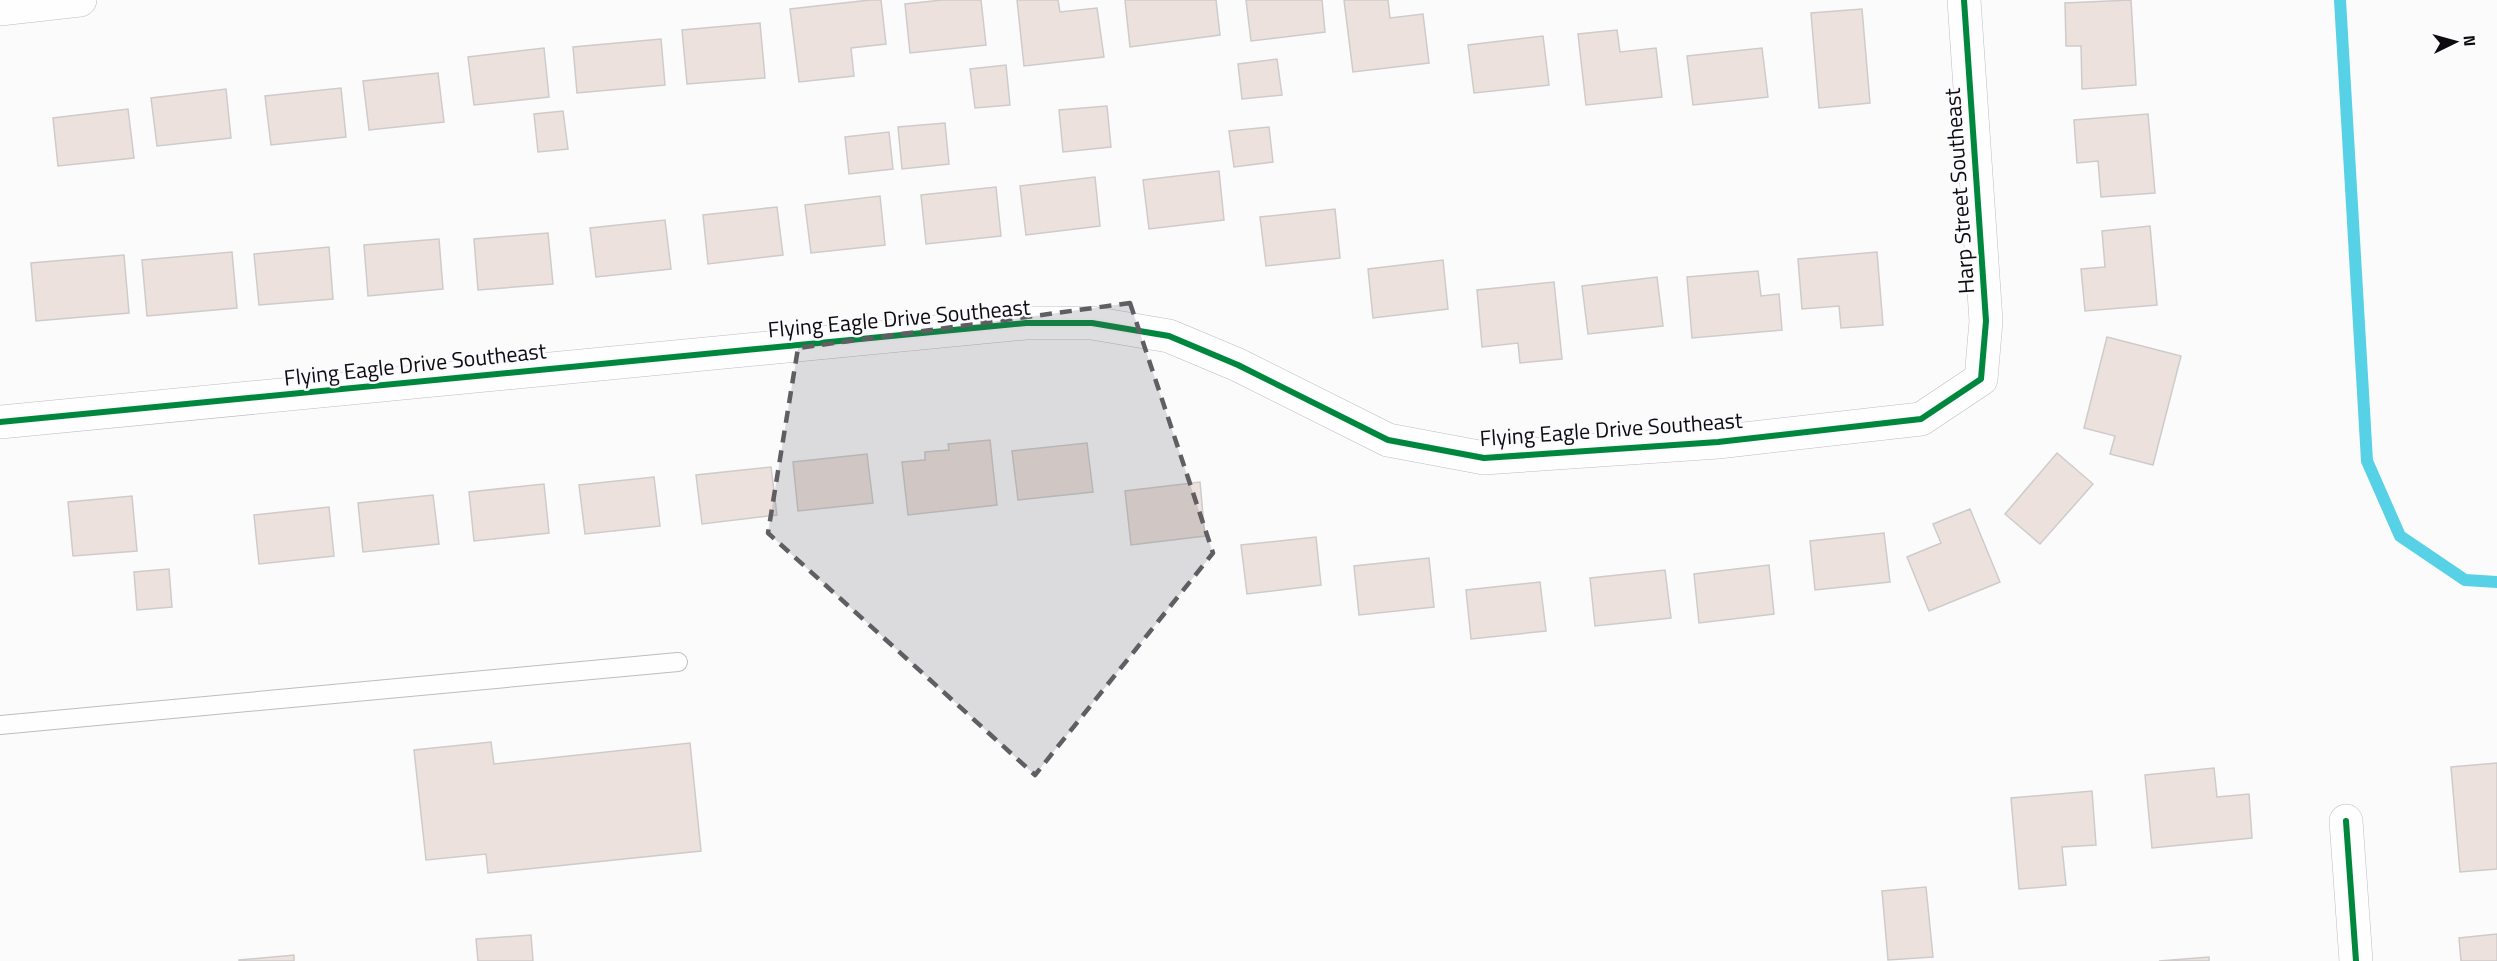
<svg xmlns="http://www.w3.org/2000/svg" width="2497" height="961" viewBox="0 0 2497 961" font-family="'Titillium Web',sans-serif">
	<rect width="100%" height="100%" fill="#fbfbfc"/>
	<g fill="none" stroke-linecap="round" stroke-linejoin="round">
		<path stroke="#56d1e6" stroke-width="12" d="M2340,0L2367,461L2400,536L2465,580L2497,582"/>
	</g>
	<path fill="#ede1de" stroke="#cecbca" stroke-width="1.5" d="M870,0H881L886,44L851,48L854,76L799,82L790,9Z
		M942,0H981L986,45L910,53L905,4Z
		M1017,0H1058L1060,12L1097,8L1104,57L1024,66Z
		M1125,0H1216L1220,35L1130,47Z
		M1246,0H1322L1325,32L1251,41Z
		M1344,0H1388L1390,18L1423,14L1429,63L1353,72Z
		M2131,0L2136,85L2082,89L2081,46H2066L2065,3Z
		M1862,9L1870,103L1819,108L1811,13Z
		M760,23L765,78L687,84L682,30Z
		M1617,30L1620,52L1656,48L1662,97L1586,105L1578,34Z
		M1543,36L1549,85L1474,93L1468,45Z
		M661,39L665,85L577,93L573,47Z
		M544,48L549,97L474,105L468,57Z
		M1762,48L1768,97L1693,105L1687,56Z
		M1277,59L1282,95L1242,99L1238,64Z
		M1006,65L1010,105L975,108L970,69Z
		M438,73L444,122L369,130L363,81Z
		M341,88L346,137L271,145L265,96Z
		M226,89L231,138L157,146L151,98Z
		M1107,106L1111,147L1063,152L1059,110Z
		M128,109L134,158L58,166L53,118Z
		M563,111L568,149L538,152L534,114Z
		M2148,114L2155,193L2101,197L2098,161L2077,163L2074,120Z
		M945,123L949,164L902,169L898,127Z
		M1269,127L1273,162L1234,167L1229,131Z
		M889,132L893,169L849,174L845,137Z
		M1219,171L1224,220L1149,229L1143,180Z
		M1095,177L1100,226L1026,235L1020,186Z
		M996,187L1001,236L926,244L921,195Z
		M880,196L885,245L811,253L805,205Z
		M777,207L783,255L708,264L703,215Z
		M1335,209L1340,258L1266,266L1260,217Z
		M665,220L671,269L596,277L590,228Z
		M2150,226L2157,305L2085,311L2081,269L2105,267L2102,231Z
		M548,233L553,284L478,290L474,239Z
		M439,239L443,289L368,296L364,245Z
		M329,247L333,299L259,305L254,254Z
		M232,252L237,308L147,316L142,260Z
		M1877,252L1883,325L1841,328L1839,306L1802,309L1798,259Z
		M124,255L129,313L36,321L31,263Z
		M1443,260L1448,309L1373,318L1368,269Z
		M1758,271L1761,296L1779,294L1782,330L1692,338L1687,277Z
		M1657,277L1663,326L1588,334L1582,286Z
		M1554,282L1562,359L1520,363L1518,343L1482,347L1477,290Z
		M2107,337L2181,356L2153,465L2110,454L2115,436L2084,428Z
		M990,440L997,505L908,515L902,462L925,460V452L949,450L948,444Z
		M1087,443L1093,492L1018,500L1012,451Z
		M2057,453L2093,484L2040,544L2005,514Z
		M867,454L873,503L798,511L793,462Z
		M771,467L777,515L702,524L696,475Z
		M654,477L660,526L585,534L579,485Z
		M1200,482L1205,536L1131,545L1125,491Z
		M544,484L549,533L474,541L469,492Z
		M433,495L439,544L363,552L358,503Z
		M132,496L137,551L73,556L68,502Z
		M329,507L334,556L259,564L254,515Z
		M1970,509L2000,582L1929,611L1907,557L1941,543L1933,524Z
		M1884,533L1890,582L1815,590L1810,541Z
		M1316,537L1321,585L1247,594L1241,545Z
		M1429,558L1434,607L1359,615L1354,566Z
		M1769,565L1774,614L1699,623L1694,574Z
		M169,569L172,607L137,610L134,572Z
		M1665,570L1671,618L1595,626L1590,578Z
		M1540,582L1546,631L1471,639L1466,590Z
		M491,742L494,764L690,743L701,851L488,873L486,854L426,860L414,750Z
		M2497,763V869L2460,872L2451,767Z
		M2214,768L2217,797L2249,794L2252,838L2152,848L2145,775Z
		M2092,791L2096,845L2062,847L2066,885L2019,889L2011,798Z
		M1926,887L1933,957L1888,960L1882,891Z
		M2497,934V961H2461L2459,938Z
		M531,935L533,961H478L476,939Z
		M294,955V961H239V960Z
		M2209,957V961H2159Z"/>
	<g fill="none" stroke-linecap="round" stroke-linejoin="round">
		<g stroke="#bdbcbf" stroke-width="20">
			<path id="lane" d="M0,725L678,662"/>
		</g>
		<g stroke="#bdbcbf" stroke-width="34">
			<path id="street" d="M0,9L80,0
				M0,422L1026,323H1092L1169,336L1238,365L1388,440L1484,458L1718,442L1921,419L1981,379L1986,321L1964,0
				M2346,821L2356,961"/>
		</g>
		<use href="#lane" stroke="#fefeff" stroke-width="18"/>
		<use href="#street" stroke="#fefeff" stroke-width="33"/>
		<g stroke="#fbfafd" stroke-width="10">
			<path id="cycleway" d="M0,422L1026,323H1092L1169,336L1238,365L1388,440L1484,458L1718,442L1921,419L1981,379L1986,321L1964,0
				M2346,821L2356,961"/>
		</g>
		<use href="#cycleway" stroke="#00873e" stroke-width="6"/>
	</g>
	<path fill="#605e63" fill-opacity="0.2" stroke="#605e63" stroke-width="4.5" stroke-dasharray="12 8" stroke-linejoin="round" d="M1130,303L1213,553L1035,775L768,533L798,348Z"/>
	<g text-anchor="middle" stroke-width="5" stroke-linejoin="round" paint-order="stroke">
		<g font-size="22" fill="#0d0a10" stroke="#fbfafd">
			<text transform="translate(1959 191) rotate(-94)" y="8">Harp Street Southeast</text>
			<text transform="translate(899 318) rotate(-5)" y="8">Flying Eagle Drive Southeast</text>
			<text transform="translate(415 364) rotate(-6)" y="8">Flying Eagle Drive Southeast</text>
			<text transform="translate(1611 429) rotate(-4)" y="8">Flying Eagle Drive Southeast</text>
		</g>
	</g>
	<g transform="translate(2455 42) rotate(85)" stroke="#fbfafd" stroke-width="4.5" paint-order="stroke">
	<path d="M0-4.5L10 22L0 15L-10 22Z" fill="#0d0a10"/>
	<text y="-9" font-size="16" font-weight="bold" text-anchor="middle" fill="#0d0a10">N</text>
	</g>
</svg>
